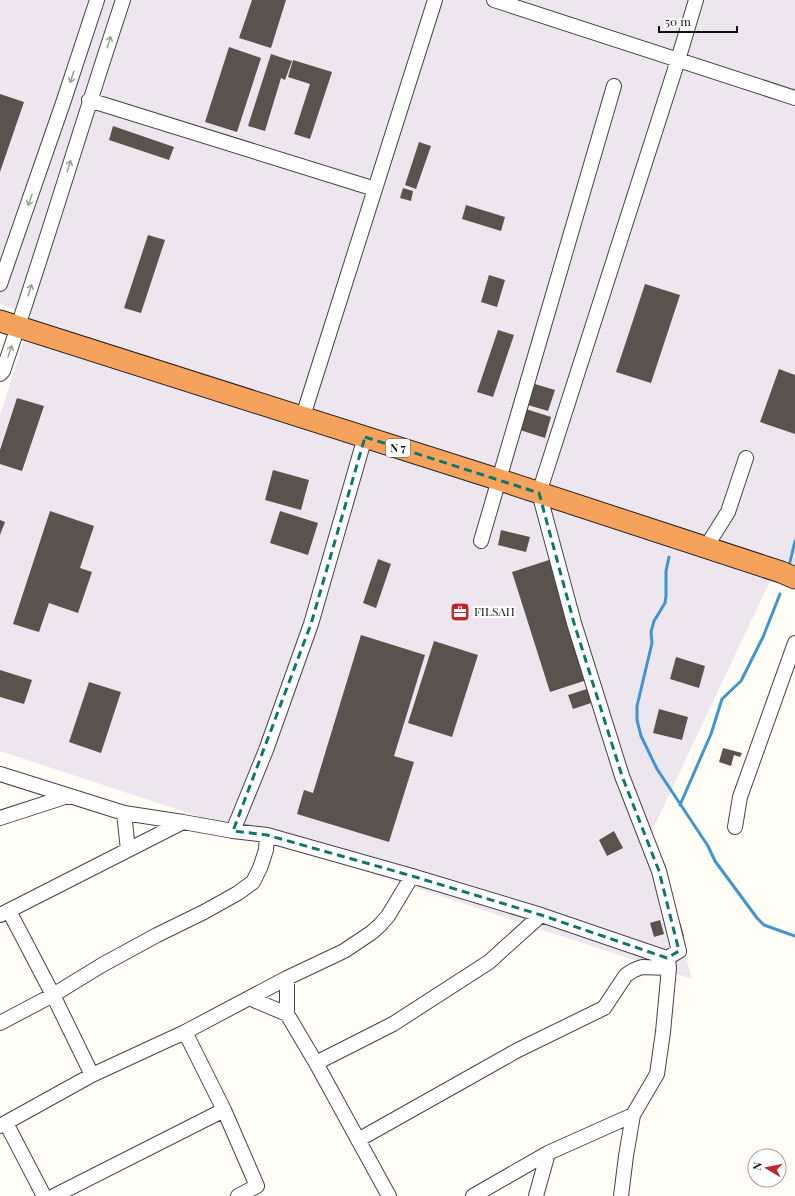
<svg xmlns="http://www.w3.org/2000/svg" width="795" height="1196" viewBox="0 0 795 1196" font-family="'Playfair Display',serif">
	<rect width="100%" height="100%" fill="#fffdf5"/>
	<path fill="#eee6ef" d="M0,0H795V565L780,560L651,833L692,979L0,751V415L32,315L0,304Z"/>
	<g fill="none" stroke-linecap="round" stroke-linejoin="round">
		<path stroke="#3f96cf" stroke-width="3" d="M669,557L666,571V596L665,603L654,621L651,632L652,643L637,706V720L641,736L657,769L708,846L715,861L757,918L764,925L795,936
			M789,566L795,541
			M680,805L711,734L722,699L741,681L763,637L780,594"/>
	</g>
	<path fill="#5a524d" d="M252,0H286L271,48L239,38Z
		M229,47L261,58L237,132L205,122Z
		M271,54L292,61L285,80L281,78L265,131L248,126Z
		M293,60L332,72L310,139L294,134L310,84L288,77Z
		M0,94L24,102L0,172Z
		M113,126L174,147L169,160L109,140Z
		M419,142L431,146L416,189L405,185Z
		M403,188L413,191L411,201L400,198Z
		M466,205L505,217L501,231L462,219Z
		M148,235L165,240L141,313L124,308Z
		M489,275L505,280L497,307L481,302Z
		M645,284L680,295L651,383L616,372Z
		M498,330L514,335L493,397L477,392Z
		M779,369L795,375V434L760,422Z
		M535,384L555,390L548,411L528,405Z
		M17,398L44,406L22,471L0,464V450Z
		M526,409L551,417L545,438L520,430Z
		M273,470L309,480L301,510L265,500Z
		M50,511L94,526L80,568L92,572L78,613L49,603L39,632L13,624Z
		M280,511L318,523L308,555L270,543Z
		M0,520L5,522L0,535Z
		M501,530L530,537L526,552L498,545Z
		M378,559L391,564L376,608L363,603Z
		M552,559L590,679L550,692L512,572Z
		M361,635L425,655L394,756L414,762L389,842L297,814L304,790L313,793Z
		M434,641L478,655L452,737L408,723Z
		M676,657L705,666L699,688L670,679Z
		M0,670L32,680L24,704L0,697Z
		M89,682L121,692L101,753L69,742Z
		M590,688L594,702L573,709L568,695Z
		M659,709L688,717L682,740L653,733Z
		M723,748L742,753L740,757L734,755L731,766L719,762Z
		M614,831L623,848L607,856L599,840Z
		M660,920L664,934L654,937L650,923Z
		M680,922L684,936L677,939L673,924Z"/>
	<g fill="none" stroke-linecap="round" stroke-linejoin="round">
		<g stroke="#444" stroke-width="16">
			<path id="minor" d="M494,0L795,98
				M89,100L375,189
				M0,284L63,103L97,0
				M0,374L3,371C45,248 82,123 123,0
				M303,416L435,0
				M481,541L614,86
				M706,547L728,512L746,458
				M0,774L124,813L183,822L233,831L267,835L412,876L541,915L667,958
				M124,813L128,850
				M0,818L68,796
				M735,827L740,797L795,643
				M233,831L266,750L311,624L365,437
				M9,911L53,995L92,1075
				M0,915L183,822
				M667,958L679,951L659,871L622,776L574,623L539,493L678,60L696,0
				M287,978V1014L316,1063L389,1196
				M249,998L287,1014
				M0,1023L53,995L102,965L157,935L204,912L238,893L253,882L260,868L266,850L267,835
				M185,1032L224,1110L257,1186L238,1196
				M316,1063L393,1024L489,962L541,915
				M6,1123L44,1196
				M0,1126L92,1075L185,1032L287,978L344,951L371,933L380,925L388,916L412,876
				M358,1140L518,1050L604,1008L626,975L634,970L642,967L669,968
				M54,1196L224,1110
				M473,1196L548,1153L633,1115
				M536,1196L548,1153
				M621,1196L626,1156L633,1115L657,1074L663,1032L669,968L668,959"/>
		</g>
		<g stroke="#222" stroke-width="23">
			<path id="highway" d="M0,321L500,480L781,572L795,578"/>
		</g>
		<use href="#minor" stroke="#fff" stroke-width="14"/>
		<use href="#highway" stroke="#f5a25d" stroke-width="21"/>
	</g>
	<defs><path id="oneway-shaft" d="M-6 0H5M1.5-3L5.5 0L1.5 3" fill="none" stroke-width="1.6" stroke-linecap="round" stroke-linejoin="round"/></defs>
	<g stroke="#a0a0a0">
		<use href="#oneway-shaft" transform="translate(109 42) rotate(-72)"/>
		<use href="#oneway-shaft" transform="translate(72 77) rotate(108)"/>
		<use href="#oneway-shaft" transform="translate(69 166) rotate(-73)"/>
		<use href="#oneway-shaft" transform="translate(30 200) rotate(109)"/>
		<use href="#oneway-shaft" transform="translate(30 290) rotate(-72)"/>
		<use href="#oneway-shaft" transform="translate(10 351) rotate(-71)"/>
	</g>
	<path fill="none" stroke="#0f766e" stroke-width="3" stroke-dasharray="8 5" stroke-linejoin="round" d="M365,437L539,493L574,623L622,776L659,871L679,951L667,958L541,915L412,876L267,835L233,831L311,624Z"/>
	<defs>
		<g id="office-square" transform="scale(1)"><rect x="-9" y="-9" width="18" height="18" rx="4" fill="#c4262e" stroke="#fff"/><path d="M-6-3h4V-5.5h4V-3h4V5H-6ZM-1-4.5V-3h2v-1.5ZM-6 0V1H6V0Z" fill="#fff"/></g>
	</defs>
	<g fill-rule="evenodd">
		<use href="#office-square" x="460" y="612"/>
	</g>
	<g text-anchor="middle" stroke-width="4" stroke-linejoin="round" paint-order="stroke">
		<rect fill="#fff" stroke="#585858" stroke-width="1" x="386" y="439" width="24" height="18" rx="3"/>
		<g font-size="11" font-weight="bold" fill="#111">
			<text x="398" y="452">N 7</text>
		</g>
		<g font-size="12" fill="#111" stroke="#fff" text-anchor="start">
			<text x="474" y="616">FILSAH</text>
		</g>
	</g>
	<g transform="translate(767 1168) rotate(280)"><circle r="19" fill="#ffffff" stroke="#a0a0a0"/>
	<path d="M0-3L7 15L0 10L-7 15Z" fill="#c4262e"/>
	<text y="-6" font-size="11" font-weight="bold" text-anchor="middle" fill="#111111">N</text>
	</g>
	<path d="M659 26v6h78v-6" fill="none" stroke="#111111" stroke-width="2"/>
	<text x="665" y="26" font-size="12" fill="#111111" stroke="#ffffff" stroke-width="3" paint-order="stroke">50 m</text>
</svg>
